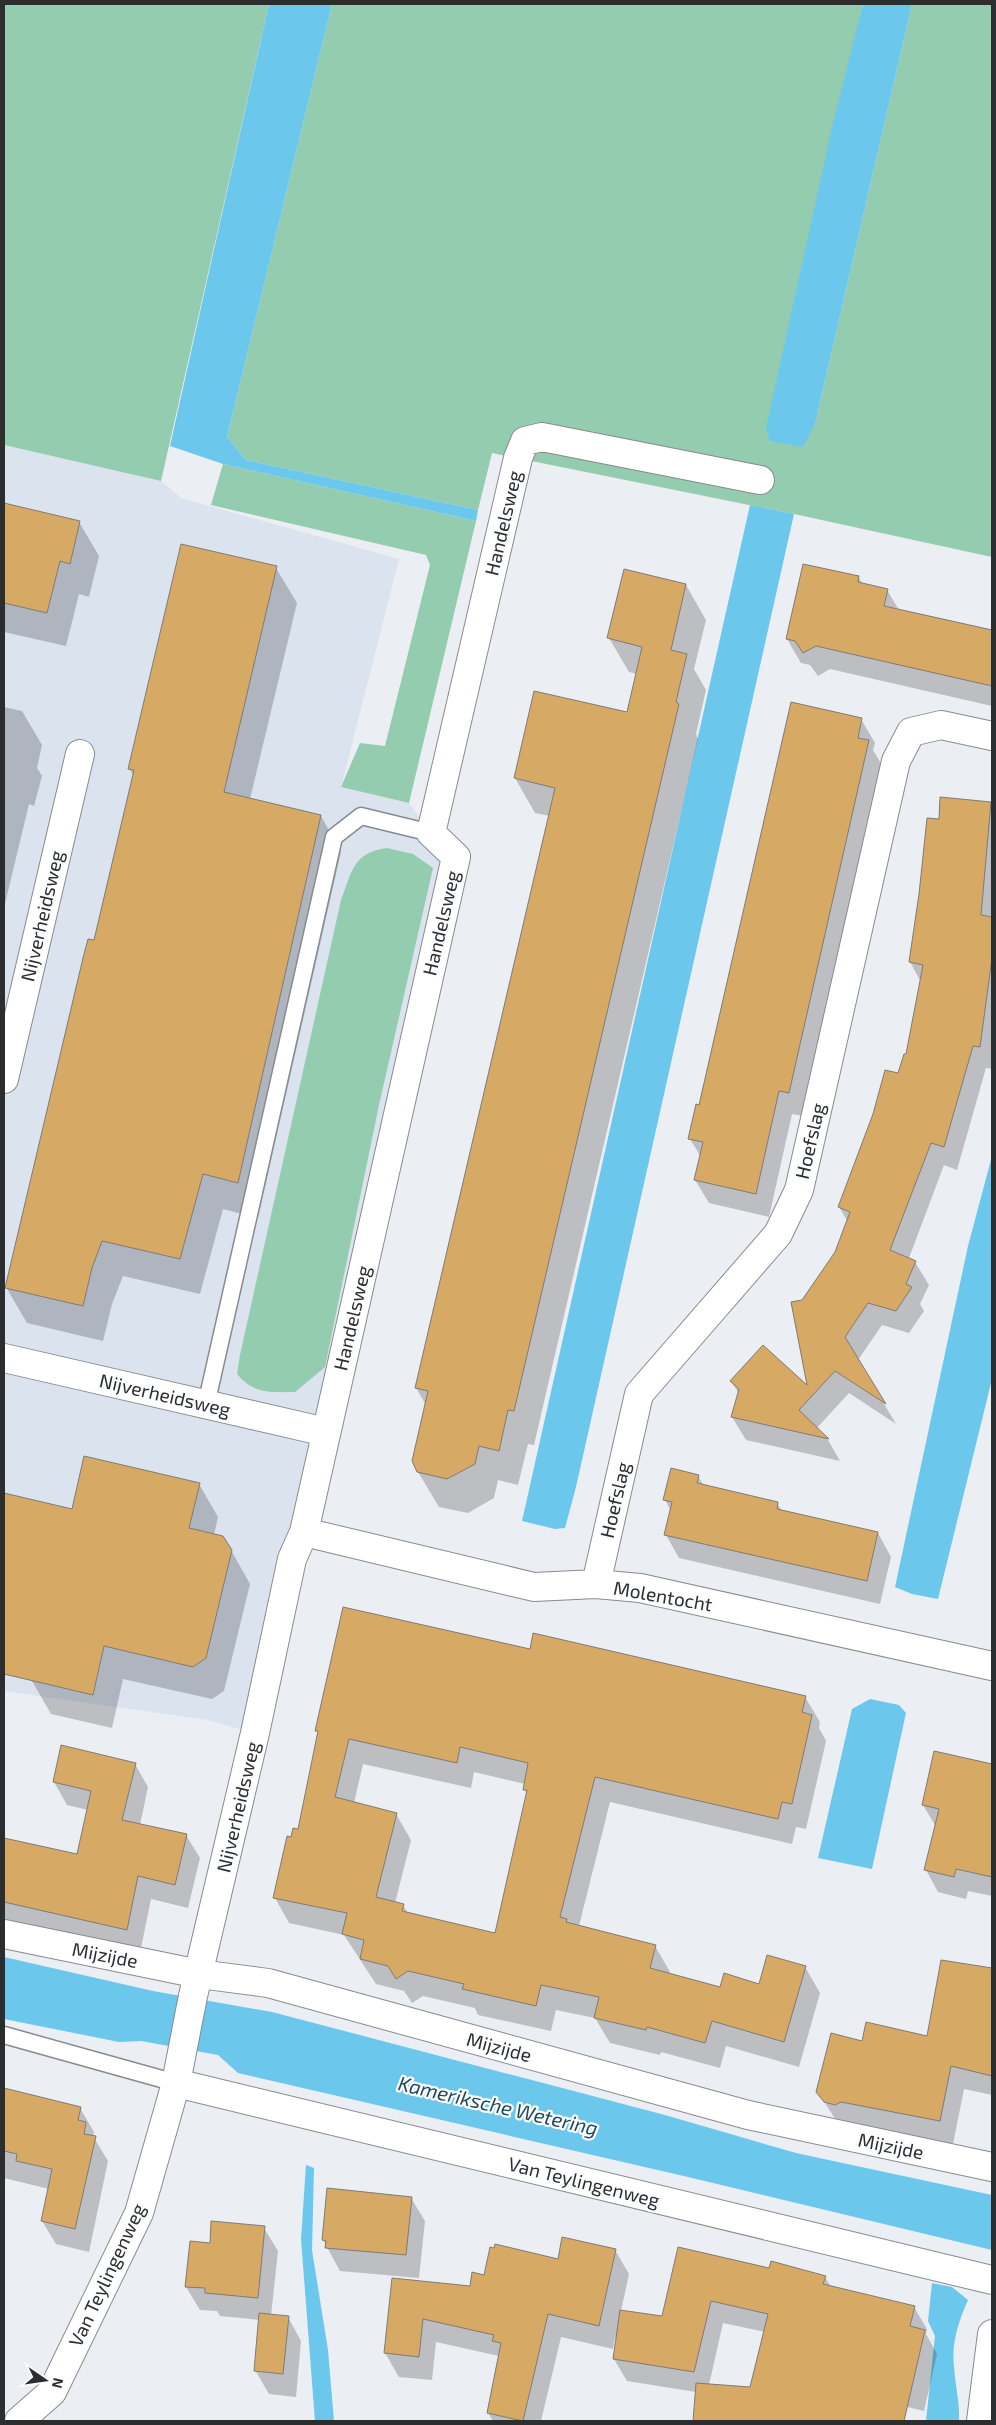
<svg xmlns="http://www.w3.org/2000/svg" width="996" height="2425" viewBox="0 0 996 2425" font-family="'Exo 2',sans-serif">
	<rect width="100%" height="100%" fill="#ebeef3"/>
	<path fill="#dbe3ee" d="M4,445L161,481L181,498L399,559L341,787L409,803L431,833L456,857L255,1733L207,1720L4,1691Z"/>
	<path fill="#93ccae" d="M4,4H269L161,481L4,445Z
		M332,4H863L854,46L815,424L912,4H992V557L794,514L492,453L478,510L246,460L227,437Z
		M223,464L476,521L409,803L341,787L360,743L385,746L430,565L426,555L211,505Z
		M387,848L413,854L433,868L379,1105L325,1367L295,1392C270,1392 255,1395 237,1374L240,1355L341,900C352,872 353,852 387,848Z"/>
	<path fill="#6bc8ec" d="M269,4H332L227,437L246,460L478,510L476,521L223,464L170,446Z
		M863,4H912L815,424L803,447L770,441L766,428L833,123Z
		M750,505L794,514L576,1487L565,1528L555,1529L522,1521Z
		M992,1156V1379L938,1599L912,1594L895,1587L968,1246Z
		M870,1699L899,1705L906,1713L872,1869L818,1858L852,1709Z
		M4,1957L153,1991L272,2012L665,2115L796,2153L992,2195V2250L688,2177L238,2073L218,2055L141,2041L119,2042L4,2019Z
		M306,2165L314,2168L312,2250L328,2350L334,2421H315L301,2239Z
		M932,2283L952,2287L968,2300C959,2320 951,2344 954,2366C955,2385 960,2402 959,2421H926L935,2336L928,2321Z"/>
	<path fill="#0003" fill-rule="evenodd" d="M4,504L79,522L99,556L89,597L79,594L66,646L4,632Z
		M276,568L297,603L250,799L321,816L341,852L258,1218L223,1209L200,1294L123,1276L112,1304L103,1341L27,1323L6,1287L95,942L134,776L129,769Z
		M858,577L863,584L887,590L899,610L992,630V706L830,669L818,676L810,665L801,663L787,639Z
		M686,585L706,620L694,669L706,690L696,734L698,739L534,1445L528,1444L518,1485L498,1480L494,1498L468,1513L439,1507L418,1472L426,1405L416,1388L550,816L535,813L515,778L628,714L637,674L629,672L609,638Z
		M4,707L22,711L42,745L37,768L42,776L34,806L29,804L4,908Z
		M861,719L875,743L873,750L882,765L803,1116L792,1114L769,1217L709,1203L695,1180L701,1157L690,1139L700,1106Z
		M991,803L992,1069L986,1068L957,1170L944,1165L909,1258L915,1262L929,1285L920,1304L924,1311L909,1333L882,1325L858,1360L896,1424L849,1393L816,1429L828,1440L840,1461L746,1440L732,1417L739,1394L731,1381L808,1389L803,1301L836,1252L848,1222L839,1207L907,1056L921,982L910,962L940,821Z
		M698,1476L704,1486L777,1503L782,1511L878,1533L891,1557L880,1604L679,1558L666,1535L671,1511L665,1500Z
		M199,1484L218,1517L214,1535L231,1550L250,1584L224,1691L212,1699L123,1679L112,1728L51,1714L32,1681L38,1657L4,1649V1494L73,1511Z
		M531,1651L805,1697L820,1722L819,1728L826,1741L806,1829L796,1827L792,1844L610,1802L579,1926L655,1946L670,1972L669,1974L721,1989L760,1985L805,1967L820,1993L799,2067L726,2046L720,2068L661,2052L660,2055L610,2043L595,2018L556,2010L551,2031L478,2015L475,2008L423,1996L412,2003L404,1991L376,1984L344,1935L289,1923L275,1898L292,1838L299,1831L319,1734L317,1730ZM363,1764L471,1788L474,1772L525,1784L524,1789L528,1795L495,1934L408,1913L403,1905L395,1903L411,1840L396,1814L354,1803Z
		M935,1753L992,1766V1896L968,1891L966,1899L938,1892L926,1870L936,1827L923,1805Z
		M135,1764L148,1787L140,1825L186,1835L200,1858L188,1908L151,1899L140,1953L4,1921V1838L78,1855L88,1810L67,1805L54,1782Z
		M982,2004L992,2006V2095L964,2089L953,2144L855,2125H839L818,2092L863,2042L928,2038Z
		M4,2090L80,2108L94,2132L93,2136L108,2161L89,2252L56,2244L42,2221L49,2189L4,2178Z
		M411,2198L425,2221L419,2278L340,2271L323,2240Z
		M264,2228L278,2251L271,2316L288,2317L301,2341L296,2397L269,2394L255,2370L260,2320L220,2316L217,2311L200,2310L186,2287L211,2244Z
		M615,2250L629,2274L621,2311L663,2317L770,2270L825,2277L831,2287L914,2307L927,2329L926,2334L937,2354L924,2411L854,2394L851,2421H694L696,2392L627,2381L614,2359L617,2338L615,2337L613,2349L561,2337L541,2421H493L488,2413L499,2356L436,2342L432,2380L399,2377L385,2353L393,2279L471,2287L485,2277L558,2260ZM723,2323L765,2332L750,2388L709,2385Z"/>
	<path fill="#d6a964" stroke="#7e7b77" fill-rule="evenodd" d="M4,503L80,521L70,564L60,561L47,613L4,603Z
		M181,544L277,566L224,792L321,815L238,1183L203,1174L180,1259L102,1241L92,1268L83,1306L5,1288L83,958L88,939L94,940L134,770L128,769Z
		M803,564L859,576L858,582L888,589L884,606L992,630V686L816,646L803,653L795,641L786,639Z
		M624,569L686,584L671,650L687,654L676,702L679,704L514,1411L508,1410L499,1451L479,1446L475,1464L447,1479L417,1472L412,1461L428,1391L415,1388L555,788L514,778L534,691L627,712L642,647L607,638Z
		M791,702L862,718L858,738L869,740L789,1093L779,1091L756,1194L694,1180L703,1142L688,1139L696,1104L699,1105Z
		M940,797L991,802L981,915L992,917V958L980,1047L973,1046L944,1147L931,1143L890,1250L916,1261L906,1284L912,1287L896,1311L868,1303L845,1337L886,1404L835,1371L799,1410L829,1439L731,1417L739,1389L730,1381L763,1345L807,1385L791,1302L802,1300L835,1252L850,1212L838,1207L873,1114L885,1070L898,1073L904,1054H906L923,965L909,962L919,894L927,818L939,819Z
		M84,1456L200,1483L189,1528L223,1536L232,1550L206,1658L193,1667L104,1646L93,1695L4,1674V1493L72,1509Z
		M671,1468L699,1475L697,1483L778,1502L777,1509L878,1532L867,1581L664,1535L672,1502L663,1500Z
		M343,1607L530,1649L533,1633L806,1696L802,1712L812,1715L807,1738L792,1804L782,1802L778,1819L595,1777L560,1917L567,1919L566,1922L656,1945L650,1968L720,1987L724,1973L759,1984L767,1955L806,1966L784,2042L712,2021L705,2043L647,2027L646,2030L594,2018L599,1997L541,1985L536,2006L462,1989L464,1984L408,1971L396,1979L388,1966L360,1959L364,1940L342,1934L347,1913L273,1898L287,1836L291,1837L293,1828L298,1829L318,1731H315ZM349,1739L457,1763L460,1747L528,1763L523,1790H527L495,1933L402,1911L404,1904L376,1897L397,1813L335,1797Z
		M61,1745L136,1763L122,1820L187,1834L175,1885L138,1876L127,1930L4,1902V1838L77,1854L91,1791L53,1782Z
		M934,1751L992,1764V1877L956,1869L954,1877L924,1870L939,1809L922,1805Z
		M941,1960L992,1968V2076L951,2066L940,2121L841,2102L835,2105L824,2102L816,2092L831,2033L862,2041L866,2022L927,2036Z
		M4,2088L81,2107L78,2120L86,2122L84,2134L96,2136L75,2229L41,2221L52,2169L16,2161L17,2154L4,2151Z
		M327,2188L412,2197L406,2255L325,2248L326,2241L322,2240Z
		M211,2221L265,2226L258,2298L205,2293V2288L185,2287L190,2241L210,2243Z
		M562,2237L616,2249L599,2326L548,2314L523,2421L487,2413L501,2343L492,2341L494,2335L423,2319L419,2357L384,2353L392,2278L470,2286L472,2272L484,2275L490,2247L494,2248L495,2244L558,2259Z
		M678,2247L769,2268L771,2261L826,2276L823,2284L915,2306L910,2326L925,2330L904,2421H693L696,2383L750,2387L768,2314L711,2301L694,2372L613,2359L620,2310L662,2316Z
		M259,2313L289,2316L283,2374L254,2371Z"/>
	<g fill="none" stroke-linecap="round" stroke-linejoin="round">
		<g stroke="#888b8f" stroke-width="19">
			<path id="service" d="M206,1405L334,837L361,816L431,833
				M4,2035L176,2083"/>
		</g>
		<g stroke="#888b8f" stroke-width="30">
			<path id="minor" d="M4,1079L80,754
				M4,1358L326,1432
				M304,1532L534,1587L596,1584L640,1588L992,1666
				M596,1584L639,1394L778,1234L799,1190L896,761L911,732L941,725L992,736
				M4,1934L199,1974L268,1983L748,2115L992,2167
				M176,2083L193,1996L255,1733L292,1559L304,1532L456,857L431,833L518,458L525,441L542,437L760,480
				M19,2421L52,2392L139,2213L176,2083L992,2280
				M981,2421L992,2334"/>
		</g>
		<use href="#service" stroke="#fff" stroke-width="16"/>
		<use href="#minor" stroke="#fff" stroke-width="28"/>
	</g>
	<g text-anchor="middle" stroke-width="4.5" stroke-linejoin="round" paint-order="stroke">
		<g font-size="19" fill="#2b2d2e" stroke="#fafcfe">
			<text transform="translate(503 523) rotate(-77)" y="7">Handelsweg</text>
			<text transform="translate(42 916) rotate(-77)" y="7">Nijverheidsweg</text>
			<text transform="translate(441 923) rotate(-77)" y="7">Handelsweg</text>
			<text transform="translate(810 1141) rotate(-77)" y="7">Hoefslag</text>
			<text transform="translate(352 1318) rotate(-77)" y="7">Handelsweg</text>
			<text transform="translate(165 1395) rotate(13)" y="7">Nijverheidsweg</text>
			<text transform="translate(615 1500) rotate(-77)" y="7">Hoefslag</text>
			<text transform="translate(663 1596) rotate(10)" y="7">Molentocht</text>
			<text transform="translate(238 1807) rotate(-77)" y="7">Nijverheidsweg</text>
			<text transform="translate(105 1955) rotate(11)" y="7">Mijzijde</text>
			<text transform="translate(499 2047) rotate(15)" y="7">Mijzijde</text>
			<text transform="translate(891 2146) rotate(12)" y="7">Mijzijde</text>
			<text transform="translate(584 2182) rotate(14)" y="7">Van Teylingenweg</text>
			<text transform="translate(107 2275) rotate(-65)" y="7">Van Teylingenweg</text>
		</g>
		<g font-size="20" font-style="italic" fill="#1f4858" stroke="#fafcfe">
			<text transform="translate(498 2106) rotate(13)" y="7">Kameriksche Wetering</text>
		</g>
	</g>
	<rect width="996" height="2425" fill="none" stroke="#2b2d2e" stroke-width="10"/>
	<g transform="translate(45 2380) rotate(103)" stroke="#fafcfe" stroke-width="4" paint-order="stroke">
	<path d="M0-4L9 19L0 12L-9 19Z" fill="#2b2d2e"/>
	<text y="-8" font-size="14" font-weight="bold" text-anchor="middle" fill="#2b2d2e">N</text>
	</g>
</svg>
